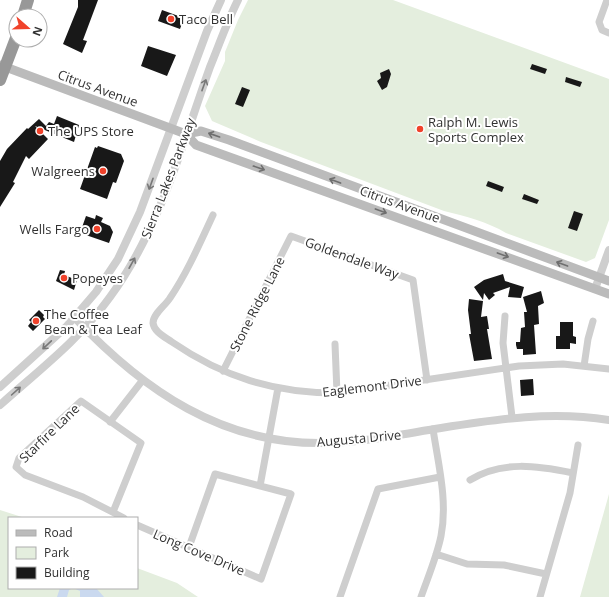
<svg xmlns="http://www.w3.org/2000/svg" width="609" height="597" viewBox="0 0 609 597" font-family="'Open Sans',sans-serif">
	<rect width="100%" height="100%" fill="#fff"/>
	<path fill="#e4eede" d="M248,0H393L609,79V220L595,258L586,262L506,233C488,222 465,216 444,211L261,142L212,121L205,106L225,61V52L238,20Z
		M609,494V597H580Z
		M0,510L25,518H9V588H137V568L177,583L198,597H0Z"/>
	<path fill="#cad9ef" d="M60,588H96L104,597H80V591L73,588L69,590L67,597H57Z"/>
	<path fill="#181818" d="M78,0H98L83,40L87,41L82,53L63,44L78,7Z
		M162,10L184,18L180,29L158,21Z
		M148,46L176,55L167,76L141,66Z
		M532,64L547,69L545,74L530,69Z
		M389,69L391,74L387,87L382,90L377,81L381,78L380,73Z
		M566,77L582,82L580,87L565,82Z
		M242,87L250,90L243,107L235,104Z
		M57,116L79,125L74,142L35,126L48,139L29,159L26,156L13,182L15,183L0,207V161L7,149L27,128L28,129L39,119L46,126L49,122L54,124Z
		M98,146L121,154L124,161L116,183L113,182L107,199L80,189L95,147L97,148Z
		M488,181L504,187L502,192L486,186Z
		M524,194L539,200L537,204L522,199Z
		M574,211L583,214L577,231L568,228Z
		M96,215L103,218L101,222L110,226L113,232L109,243L80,233L86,216L95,219Z
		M60,270L65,271L64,275L77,280L74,290L56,281Z
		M503,274L505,281L524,287L521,298L508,297L510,287L493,293L495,295L489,300L484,293L483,300L474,287L484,280Z
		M541,291L544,303L538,306L539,324L534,325L536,354L523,355V349H517L516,345V342H520L521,328L525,327L524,312H527L523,297Z
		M469,299L483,301L481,317L487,316L489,329H487L492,359L474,361L469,334H471L468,310Z
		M39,310L44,315L43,317L45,319L33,331L28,326L31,322L29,320Z
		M560,322H573V336L576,337V344L570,343V349H556V336H560Z
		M533,379L534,395L521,396L520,380Z"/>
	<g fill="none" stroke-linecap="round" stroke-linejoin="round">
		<path stroke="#cecece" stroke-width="7" d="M607,0L599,22L602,30L609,33
			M213,215C200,243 187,273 170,298C165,306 153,314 153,323C154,332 165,337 172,342C223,377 274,393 337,393L519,366L563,364L609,369
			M505,316L503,343L512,417
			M335,344L337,393
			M584,366L588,339L593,321
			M223,371L291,236L413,280L427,380
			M110,422L142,381
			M470,480C502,460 538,466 573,473
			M260,486L278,388
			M113,512L141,443L81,401L19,458L16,467L25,475L83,497L124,518
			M137,525L261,579L291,494L215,474L189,547
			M436,554L467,564L504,565L546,574
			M340,597L378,489L440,477
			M421,597C428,577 437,556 441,536C448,501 438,463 433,429
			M540,597L570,493L578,445"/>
		<path stroke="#cecece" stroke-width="8" d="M595,289L609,250
			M75,318C143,390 223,446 327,443C365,442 403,434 441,428C498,419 552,411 609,420
			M0,387L66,327L96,292L118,259L140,212L207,31L221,0
			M0,405C38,371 80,339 110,297C160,229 182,145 210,67C219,45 227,22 238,0"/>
		<path stroke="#bbb" stroke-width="9" d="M0,65L186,134L196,145L609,294
			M186,134L201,131L229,140L609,281"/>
		<path stroke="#989898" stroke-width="12" d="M23,16L28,0
			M0,80L16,38"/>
	</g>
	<defs><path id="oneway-shaft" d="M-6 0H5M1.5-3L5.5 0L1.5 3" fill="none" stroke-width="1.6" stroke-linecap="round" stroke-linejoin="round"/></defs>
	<g stroke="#787878">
		<use href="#oneway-shaft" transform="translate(204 85) rotate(-70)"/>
		<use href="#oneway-shaft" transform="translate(151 184) rotate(110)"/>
		<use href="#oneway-shaft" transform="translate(132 263) rotate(-61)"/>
		<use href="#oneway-shaft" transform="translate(47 345) rotate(137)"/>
		<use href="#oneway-shaft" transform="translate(16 391) rotate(-42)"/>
	</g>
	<g stroke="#6f6f6f">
		<use href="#oneway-shaft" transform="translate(214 135) rotate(-161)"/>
		<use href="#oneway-shaft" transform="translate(259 168) rotate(19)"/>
		<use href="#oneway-shaft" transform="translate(335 181) rotate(-160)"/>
		<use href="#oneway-shaft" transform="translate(381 211) rotate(20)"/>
		<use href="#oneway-shaft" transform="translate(503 255) rotate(20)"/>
		<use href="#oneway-shaft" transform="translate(562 264) rotate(-160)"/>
	</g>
	<g fill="#f0422b" stroke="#fff" stroke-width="1.5">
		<circle cx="171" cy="19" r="4"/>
		<circle cx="420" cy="129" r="4"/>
		<circle cx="40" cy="131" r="4"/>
		<circle cx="103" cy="171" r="4"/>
		<circle cx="97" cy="229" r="4"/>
		<circle cx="64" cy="278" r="4"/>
		<circle cx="36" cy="321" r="4"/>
	</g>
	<g text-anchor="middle" stroke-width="4" stroke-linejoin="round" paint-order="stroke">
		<g font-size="13" fill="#313131" stroke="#fff" text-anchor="start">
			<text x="179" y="24">Taco Bell</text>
			<text x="428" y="127">Ralph M. Lewis<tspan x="428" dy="15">Sports Complex</tspan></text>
			<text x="48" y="136">The UPS Store</text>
			<text x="95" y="176" text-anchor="end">Walgreens</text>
			<text x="89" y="234" text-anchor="end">Wells Fargo</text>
			<text x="72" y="283">Popeyes</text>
			<text x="44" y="319">The Coffee<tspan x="44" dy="15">Bean &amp; Tea Leaf</tspan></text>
		</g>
		<g font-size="13" fill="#313131" stroke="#fff">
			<text transform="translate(98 88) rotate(20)" y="5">Citrus Avenue</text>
			<text transform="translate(168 178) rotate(-69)" y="5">Sierra Lakes Parkway</text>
			<text transform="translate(400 204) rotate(20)" y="5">Citrus Avenue</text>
			<text transform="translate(352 258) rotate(20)" y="5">Goldendale Way</text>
			<text transform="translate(257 304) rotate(-63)" y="5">Stone Ridge Lane</text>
			<text transform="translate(372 386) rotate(-7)" y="5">Eaglemont Drive</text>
			<text transform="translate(49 433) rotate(-44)" y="5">Starfire Lane</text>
			<text transform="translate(359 438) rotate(-5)" y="5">Augusta Drive</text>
			<text transform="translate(199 552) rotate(23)" y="5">Long Cove Drive</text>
		</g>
	</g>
	<rect x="8" y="517" width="130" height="72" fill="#ffffff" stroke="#adadad"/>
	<rect x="16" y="530" width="20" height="6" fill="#bbbbbb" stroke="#adadad"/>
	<text x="44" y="537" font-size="12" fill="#313131">Road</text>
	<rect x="16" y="547" width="20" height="12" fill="#e4eede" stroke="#adadad"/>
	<text x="44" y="557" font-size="12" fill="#313131">Park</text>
	<rect x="16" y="567" width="20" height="12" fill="#181818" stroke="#adadad"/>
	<text x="44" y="577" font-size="12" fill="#313131">Building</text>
	<g transform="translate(28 28) rotate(110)"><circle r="19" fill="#ffffff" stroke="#adadad"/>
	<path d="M0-3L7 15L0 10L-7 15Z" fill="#f0422b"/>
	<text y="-6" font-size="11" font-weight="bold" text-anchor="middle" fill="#313131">N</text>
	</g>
</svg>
